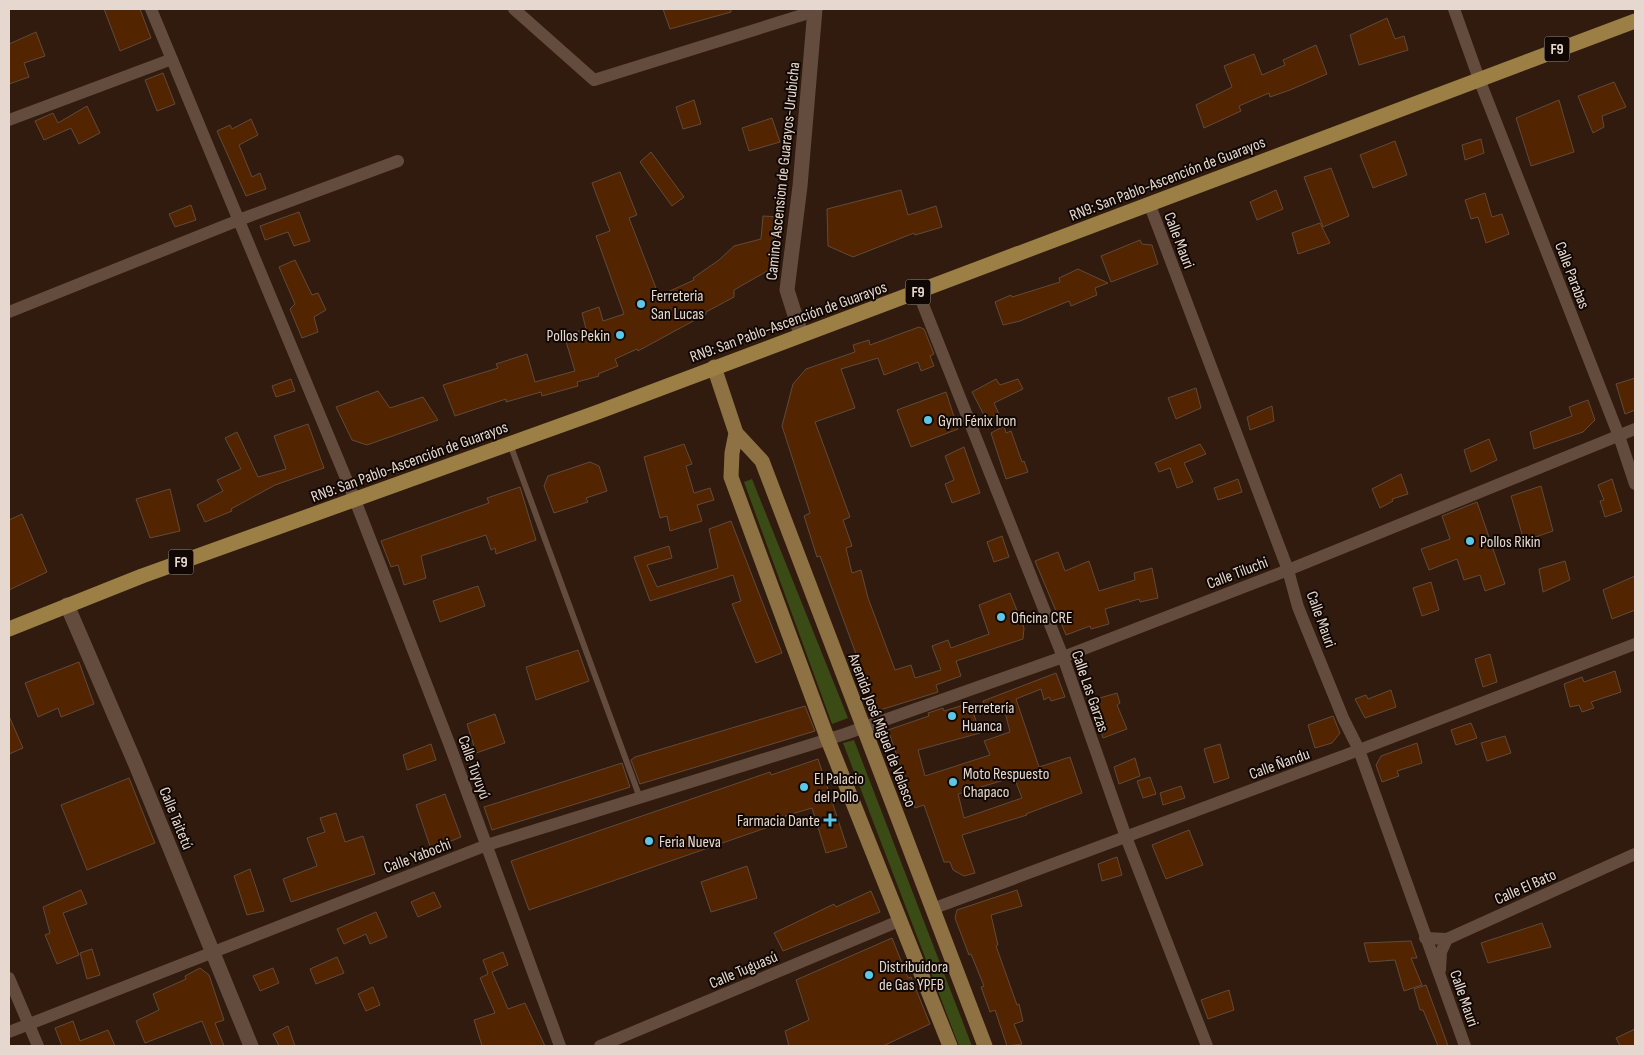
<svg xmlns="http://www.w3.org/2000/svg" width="1644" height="1055" viewBox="0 0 1644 1055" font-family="'Sofia Sans Condensed',sans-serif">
	<rect width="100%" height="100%" fill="#301b0e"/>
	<path fill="#3a4b16" d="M752,479L848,718L832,724L744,482Z
		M854,740L972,1046H959L843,743Z"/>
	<path fill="#522500" stroke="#614a3b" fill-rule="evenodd" d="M104,9H140L151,38L120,51Z
		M663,9H731V12L670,29Z
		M1387,18L1395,39L1404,36L1408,50L1359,65L1350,35Z
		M36,32L45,56L24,63L29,77L9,84V44Z
		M1316,45L1327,74L1290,90L1270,97L1269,93L1239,106L1241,111L1204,128L1196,105L1232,87L1224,66L1254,54L1262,75L1285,65L1283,60Z
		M163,73L175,104L157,111L145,80Z
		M1614,82L1626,107L1602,116L1604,127L1593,133L1578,96Z
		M694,100L701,124L683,129L676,107Z
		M1559,100L1574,152L1531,166L1516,118Z
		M87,106L100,133L79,144L71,128L44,140L35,121L53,113L58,123Z
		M772,118L780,142L749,151L742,128Z
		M251,119L258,135L239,145L252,177L260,173L266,189L246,196L217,131L230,125L232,129Z
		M1481,139L1484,153L1465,160L1462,145Z
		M1395,141L1407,175L1373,188L1360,155Z
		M651,152L684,197L672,206L640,162Z
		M1331,168L1349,216L1323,227L1304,177Z
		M620,172L637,215L629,218L659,296L694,280L693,278L719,260L734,246L761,239L763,216L780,217L769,270L734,290V297L706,312V314L638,351L637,349L615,359L618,366L598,374L599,376L577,382L578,386L542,396L541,392L506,402V399L455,416L443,385L498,368L496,364L527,354L535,382L575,371L564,335L586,329L582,313L599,307L603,321L624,314L596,236L610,231L592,183Z
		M901,190L908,215L936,206L942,227L915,235L914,233L853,257L828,246L827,209Z
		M1276,190L1283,209L1257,220L1250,202Z
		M1485,193L1492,217L1502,214L1509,234L1486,243L1478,217L1471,219L1465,200Z
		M191,205L196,220L175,227L169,214Z
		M299,212L310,241L294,246L288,232L265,240L260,226Z
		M1320,223L1330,243L1298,254L1292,233Z
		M1140,240L1142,244L1152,245L1158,264L1111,282L1101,256Z
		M295,260L312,295L318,293L326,310L314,317L318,332L302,338L290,309L295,304L279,267Z
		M1078,269L1108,283L1095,288L1097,295L1071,306L1069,301L1020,321L1003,325L995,302L1011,295L1012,297L1060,282L1059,278Z
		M919,327L924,329L934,354L930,356L934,366L921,371L918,362L884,375L878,358L841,369L855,408L815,422L850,517L843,520L852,546L846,548L852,573L861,570L868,598L895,670L911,665L915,678L941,670L932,646L948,640L951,648L989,634L979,605L1010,593L1024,628L1023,639L956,661L961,676L936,685L938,692L877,711L820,556L817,557L804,516L810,513L782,426L793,384L806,369L855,352L853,345L869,340L870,345Z
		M1635,378V410L1625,414L1616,384Z
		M291,379L295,391L276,397L272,386Z
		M996,379L1000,385L1018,379L1023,389L994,403L999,414L986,419L972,392Z
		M1196,388L1201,408L1176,419L1168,398Z
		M378,391L390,408L423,397L438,420L367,445L352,440L336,407Z
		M946,392L958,429L911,447L897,410Z
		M1588,400L1595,420L1583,432L1534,449L1530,432L1572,416L1569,407Z
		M1272,406L1274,421L1250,430L1247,417Z
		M308,424L324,468L275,485L231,509L232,511L205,522L197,505L223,491L217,480L241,469L225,438L237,432L258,477L286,469L274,436Z
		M1004,426L1006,433L1011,431L1022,462L1024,461L1028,472L1006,479L991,433Z
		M1489,439L1497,460L1471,472L1464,450Z
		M684,444L692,464L686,466L694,493L710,488L714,500L697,505L702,521L670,531L667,516L660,518L644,457Z
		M1200,444L1206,454L1184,463L1193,482L1177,488L1170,468L1159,472L1155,463Z
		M964,447L980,493L952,503L945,484L954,480L945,456Z
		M590,462L599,466L607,491L586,498L588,502L554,513L544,486L548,476Z
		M1401,474L1408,494L1392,499L1393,501L1380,508L1372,489Z
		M1238,479L1242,492L1218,500L1214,488Z
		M1612,479L1622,511L1605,517L1600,501L1604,500L1598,485Z
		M1541,486L1553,531L1524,541L1511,496Z
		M520,487L536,540L496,554L495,548L491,550L486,535L421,556L426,578L404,585L398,565L391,567L381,541L489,503L487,498Z
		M170,489L180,531L150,538L136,499Z
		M1477,502L1505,584L1485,591L1480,575L1464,580L1457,559L1429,570L1421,549L1450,539L1442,516Z
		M22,514L47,572L9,590V520Z
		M731,521L782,653L756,663L732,604L741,601L733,575L650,601L634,557L669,546L672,558L647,565L657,587L718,568L709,529Z
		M1002,536L1009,557L994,562L987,542Z
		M1058,552L1065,571L1089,561L1099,591L1135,580L1134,573L1152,568L1158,598L1140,602L1139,599L1105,609L1109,624L1091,629L1090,626L1066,635L1035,561Z
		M1565,561L1570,580L1543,592L1539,569Z
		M1635,576V610L1612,619L1603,590Z
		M1431,582L1439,610L1422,616L1413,588Z
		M478,586L485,606L440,622L433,601Z
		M578,650L589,681L536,700L526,667Z
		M1490,654L1497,682L1483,687L1475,659Z
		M79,662L94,704L61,717L58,708L38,717L25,683Z
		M1615,671L1621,692L1591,702L1594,708L1582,712L1579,705L1570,707L1564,684L1582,677L1584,682Z
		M1056,673L1065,697L1051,701L1049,697L1044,700L1041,689L1016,699L1039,767L1070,757L1082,793L1026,814L1027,815L962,835L975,873L964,876L953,870L950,862H944L924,805L915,808L888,730L929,716L928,713L943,708L944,711L970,703L980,733L918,750L925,776L990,755L984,741L1010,732L1003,704L986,710L983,701ZM1014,777L1022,798L964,818L958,794Z
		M1391,690L1396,707L1365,718L1355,699L1366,695L1368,699Z
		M1117,693L1120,703L1117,705L1127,729L1103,738L1095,714L1101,711L1096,699Z
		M805,706L815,731L640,784L631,760L635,757Z
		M495,714L505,743L476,753L467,724Z
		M9,716L23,748L9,754Z
		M1333,716L1340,733L1332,743L1315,748L1308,725Z
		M1471,723L1477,738L1456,745L1451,730Z
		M1505,736L1511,753L1487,761L1481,743Z
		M1417,743L1422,763L1397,771L1399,776L1382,782L1376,765L1381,756Z
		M431,744L436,760L407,770L403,755Z
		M1220,744L1229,778L1214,783L1204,749Z
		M1135,758L1140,776L1119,784L1114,767Z
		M818,759L847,847L826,853L812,808L785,816L786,821L529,910L511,861L770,772L771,775Z
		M622,763L630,787L627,788L492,830L484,807Z
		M1150,777L1156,794L1143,798L1137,781Z
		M129,778L155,843L87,870L61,805Z
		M1181,786L1185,798L1163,805L1160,793Z
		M445,794L461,837L431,849L416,805Z
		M336,813L345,842L363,836L375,874L291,902L283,879L317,866L307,838L325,832L320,818Z
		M1189,830L1203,865L1166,879L1152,845Z
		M1117,857L1122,875L1102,881L1098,864Z
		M747,866L757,898L711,912L701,882Z
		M250,869L264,911L247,915L234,876Z
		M81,890L87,904L63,913L79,955L57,964L45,935L50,933L43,907Z
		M1017,890L1022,906L991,915L998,945L996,946L1017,1005L1019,1004L1023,1021L1014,1024L1022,1044L1007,1046L995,1010L990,1012L981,987L984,986L971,954L969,955L955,918L957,910Z
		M871,891L880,912L783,951L774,933L834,904L836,907Z
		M434,892L441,907L418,917L411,902Z
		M376,912L387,937L370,944L366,934L344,944L337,929Z
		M1542,923L1551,947L1488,963L1481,943Z
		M892,938L908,978L911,977L930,1024L883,1046H789L785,1031L809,1020L796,980Z
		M1411,941L1417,958H1411L1422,985L1404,991L1395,960L1369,962L1364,943Z
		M92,949L100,975L87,979L80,953Z
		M503,952L508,965L492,972L508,1009L525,1003L545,1046H482L474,1020L495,1013L480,978L488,974L483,960Z
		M337,957L344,973L316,984L310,969Z
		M200,968L209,975L224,1020L215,1023L224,1046H212L202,1021L145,1043L136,1021L159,1010L153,994L186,979L185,976Z
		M273,968L279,983L260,991L253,976Z
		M1426,985L1437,1015L1448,1046H1438L1423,1010H1420L1414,989Z
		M373,987L380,1005L366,1011L358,994Z
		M1229,990L1234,1010L1208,1019L1201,1000Z
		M73,1021L80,1041L108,1030L115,1046H62L55,1028Z
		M288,1026L295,1046H279L273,1034Z
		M1635,1029V1046H1620L1616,1038Z"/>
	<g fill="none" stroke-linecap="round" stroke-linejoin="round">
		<path stroke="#634c3d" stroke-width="6" d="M510,444L640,798"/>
		<path stroke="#634c3d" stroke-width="12" d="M151,9L355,500L449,743L560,1046
			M514,9L594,80L815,11
			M1454,9L1479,79L1619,436L1635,484
			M9,120L172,59
			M1149,203L1288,570L1298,607L1343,718L1359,750L1465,1046
			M918,292L1063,657L1126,837L1207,1046
			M9,312L239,220L398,161
			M932,909L1359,750L1635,644
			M1425,938L1447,939L1635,854
			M1440,970L1441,952L1447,939
			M9,978L38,1046
			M9,1032L487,845L845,734L1063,657L1288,570L1635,429
			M600,1046L899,921"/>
		<path stroke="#634c3d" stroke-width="15" d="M67,605L136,765L251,1046"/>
		<path stroke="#634c3d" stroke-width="15" d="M801,334L787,290L800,186L815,9"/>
		<path stroke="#8e7243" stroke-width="15" d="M714,367L736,433L762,461L985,1046
			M736,433L732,453L731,477L828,740L950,1046"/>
		<path stroke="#9c7f45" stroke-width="15" d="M9,629L142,576L598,412L1635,21"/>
	</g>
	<g fill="#5cc7e7" stroke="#110804" stroke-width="2">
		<circle cx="641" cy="304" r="5"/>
		<circle cx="620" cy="335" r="5"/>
		<circle cx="928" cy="420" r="5"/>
		<circle cx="1470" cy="541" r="5"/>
		<circle cx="1001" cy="617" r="5"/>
		<circle cx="952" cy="716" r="5"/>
		<circle cx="953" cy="782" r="5"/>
		<circle cx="804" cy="787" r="5"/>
		<path d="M827.5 812.5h5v5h5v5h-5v5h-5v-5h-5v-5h5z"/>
		<circle cx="649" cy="841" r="5"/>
		<circle cx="869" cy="975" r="5"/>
	</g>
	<g text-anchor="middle" stroke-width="4" stroke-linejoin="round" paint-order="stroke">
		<g fill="#110804" stroke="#a69a92" stroke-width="1">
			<rect x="1544.5" y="36.5" width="25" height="25" rx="4"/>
			<rect x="905.5" y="279.5" width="25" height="25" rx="4"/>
			<rect x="168.5" y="549.5" width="25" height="25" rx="4"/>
		</g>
		<g font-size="15" font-weight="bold" fill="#e6d8cf">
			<text x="1557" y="54">F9</text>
			<text x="918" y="297">F9</text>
			<text x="181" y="567">F9</text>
		</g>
		<g font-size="16" fill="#e6d8cf" stroke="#110804">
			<text transform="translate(782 171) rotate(-84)" y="6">Camino Ascension de Guarayos-Urubicha</text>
			<text transform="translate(1167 178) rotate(-21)" y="6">RN9: San Pablo-Ascención de Guarayos</text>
			<text transform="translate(1180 240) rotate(69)" y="6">Calle Mauri</text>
			<text transform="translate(1573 275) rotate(69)" y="6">Calle Parabas</text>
			<text transform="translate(788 321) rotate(-20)" y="6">RN9: San Pablo-Ascención de Guarayos</text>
			<text transform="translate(409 461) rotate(-20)" y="6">RN9: San Pablo-Ascención de Guarayos</text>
			<text transform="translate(1237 572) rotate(-21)" y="6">Calle Tiluchi</text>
			<text transform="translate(1322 619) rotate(70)" y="6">Calle Mauri</text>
			<text transform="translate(1091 691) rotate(71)" y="6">Calle Las Garzas</text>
			<text transform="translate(883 730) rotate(69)" y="6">Avenida José Miguel de Velasco</text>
			<text transform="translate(1279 763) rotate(-20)" y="6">Calle Ñandu</text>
			<text transform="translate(475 767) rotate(70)" y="6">Calle Tuyuyú</text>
			<text transform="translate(177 818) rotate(68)" y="6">Calle Taitetú</text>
			<text transform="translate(417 855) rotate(-21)" y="6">Calle Yabochi</text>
			<text transform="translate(1525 886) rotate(-24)" y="6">Calle El Bato</text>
			<text transform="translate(743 969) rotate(-23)" y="6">Calle Tuguasú</text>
			<text transform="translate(1465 998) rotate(71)" y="6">Calle Mauri</text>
		</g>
		<g font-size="16" fill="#e6d8cf" stroke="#110804" text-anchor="start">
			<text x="651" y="301">Ferreteria<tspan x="651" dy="18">San Lucas</tspan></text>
			<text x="610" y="341" text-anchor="end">Pollos Pekin</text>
			<text x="938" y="426">Gym Fénix Iron</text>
			<text x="1480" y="547">Pollos Rikin</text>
			<text x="1011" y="623">Oficina CRE</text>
			<text x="962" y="713">Ferretería<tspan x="962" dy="18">Huanca</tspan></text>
			<text x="963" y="779">Moto Respuesto<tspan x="963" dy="18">Chapaco</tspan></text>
			<text x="814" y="784">El Palacio<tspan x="814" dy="18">del Pollo</tspan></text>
			<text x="820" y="826" text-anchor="end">Farmacia Dante</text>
			<text x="659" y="847">Feria Nueva</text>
			<text x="879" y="972">Distribuidora<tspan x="879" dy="18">de Gas YPFB</tspan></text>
		</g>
	</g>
	<rect width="1644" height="1055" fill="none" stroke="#e6d8cf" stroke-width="20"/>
</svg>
